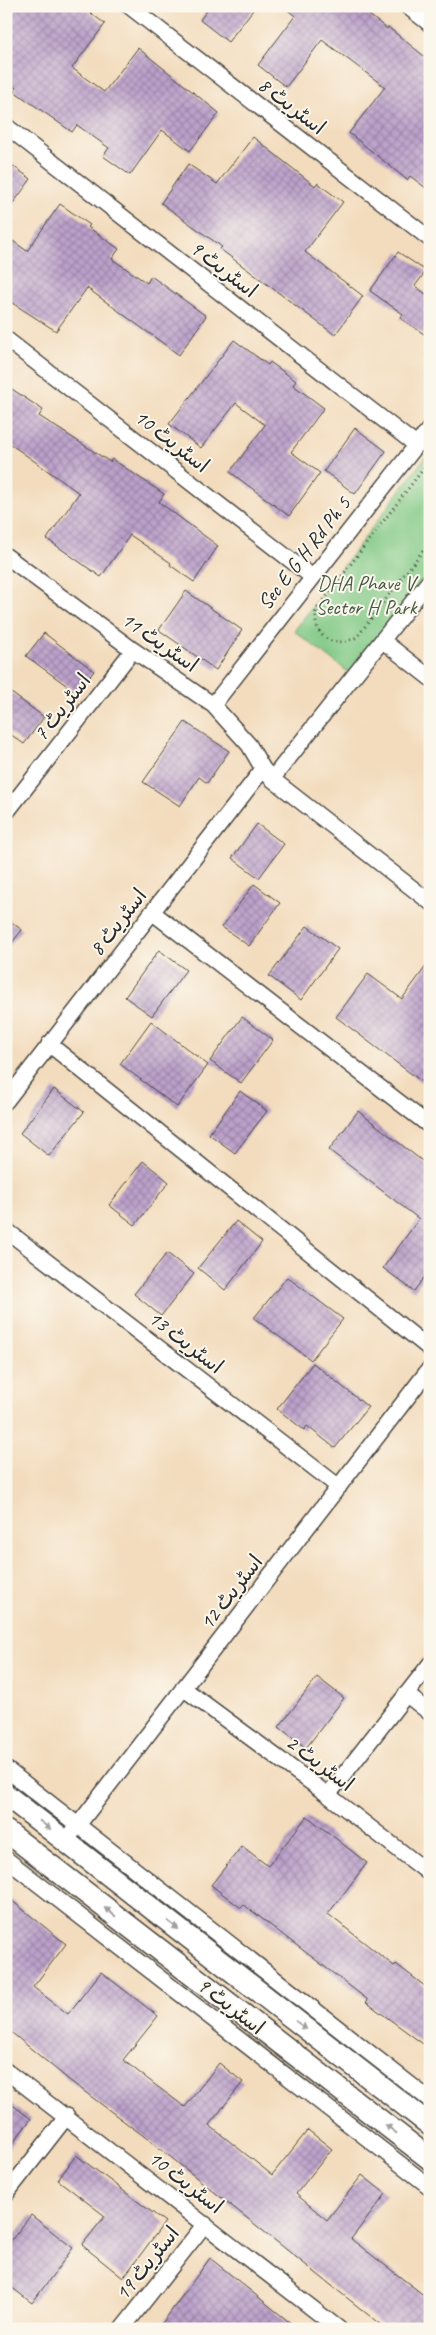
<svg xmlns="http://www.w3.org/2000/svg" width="436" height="2335" viewBox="0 0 436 2335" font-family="Caveat,'Playpen Sans Arabic',sans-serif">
	<defs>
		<pattern id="building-cross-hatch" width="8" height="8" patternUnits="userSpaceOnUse" patternTransform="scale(1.25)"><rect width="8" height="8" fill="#bca1cb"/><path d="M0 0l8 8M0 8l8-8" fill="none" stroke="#9983a5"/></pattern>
	</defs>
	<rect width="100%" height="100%" fill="#fbf7ec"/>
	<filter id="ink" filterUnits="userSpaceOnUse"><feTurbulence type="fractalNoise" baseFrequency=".02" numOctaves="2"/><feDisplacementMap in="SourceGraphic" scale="10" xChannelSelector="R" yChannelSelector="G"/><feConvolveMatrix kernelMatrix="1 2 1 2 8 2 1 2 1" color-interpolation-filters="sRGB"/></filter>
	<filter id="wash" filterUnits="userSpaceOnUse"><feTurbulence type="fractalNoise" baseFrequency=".0096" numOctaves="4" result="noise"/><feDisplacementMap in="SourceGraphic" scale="20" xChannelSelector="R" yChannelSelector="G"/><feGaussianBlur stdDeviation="1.12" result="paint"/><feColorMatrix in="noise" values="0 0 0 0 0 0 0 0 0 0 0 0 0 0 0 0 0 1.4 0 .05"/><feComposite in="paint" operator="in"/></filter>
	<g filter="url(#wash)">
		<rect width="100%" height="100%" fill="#f3dcbd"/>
		<path fill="#81c986" stroke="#567a58" d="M430,451V570L351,674L294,631Z"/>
		<g id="blocks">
			<path fill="url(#building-cross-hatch)" d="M6,6H82L105,24L72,68L104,92L138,48L219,113L190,151L162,130L130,175L103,156L109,148L77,125L72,132L14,91L16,88L6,81Z
				M210,6H256L228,42L200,20Z
				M283,6H358L387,29L388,27L430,61V191L410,176L407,180L349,133L385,87L322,40L286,87L258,65L295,16Z
				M253,137L315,186L317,183L343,202L305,252L363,296L335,335L220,249L222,247L161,203L188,164L217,184Z
				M6,161L31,179L6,213Z
				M60,204L90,225L88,227L119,249L112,259L147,283L151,276L206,316L179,355L87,288L56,331L6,299V236L27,251Z
				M398,252L426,271L415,286L430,297V338L400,318L403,314L370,291Z
				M234,340L268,365L270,362L296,381L293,385L324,408L291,452L320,473L289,516L230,472L265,425L236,403L201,448L169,424Z
				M6,385L43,410L39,416L110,462L112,459L164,494L159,502L218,546L194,582L170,565L171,563L130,535L101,577L47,539L79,493L6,441Z
				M355,428L386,451L355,494L324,471Z
				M186,591L242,630L216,670L159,630Z
				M44,633L94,671L77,693L26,656Z
				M6,689L44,717L24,744L6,731Z
				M185,722L229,751L207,783L199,777L180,806L143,782Z
				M257,824L284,844L259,878L232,858Z
				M254,884L280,903L249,946L222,927Z
				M6,918L22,930L6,950Z
				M307,926L338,949L301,1000L269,976Z
				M159,950L186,970L152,1016L125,997Z
				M430,961V1088L336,1017L368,974L402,999Z
				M242,1017L273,1040L241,1083L210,1061Z
				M151,1021L208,1065L177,1107L120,1064Z
				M54,1089L84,1112L49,1156L20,1133Z
				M240,1091L267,1111L235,1153L209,1134Z
				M358,1111L430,1167V1269L414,1291L383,1268L419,1219L329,1150Z
				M143,1161L169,1182L135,1225L109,1205Z
				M236,1221L262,1242L225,1290L198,1268Z
				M167,1253L194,1274L161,1316L134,1294Z
				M287,1277L343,1319L311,1360L254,1318Z
				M313,1363L368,1407L335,1448L307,1426L304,1430L277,1409Z
				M317,1677L344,1698L306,1748L279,1727Z
				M307,1816L367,1863L328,1914L394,1966L396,1964L430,1990V2049L366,2002L368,2000L244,1905L241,1908L211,1885L242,1846L268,1866Z
				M6,1896L66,1944L33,1987L68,2014L101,1972L158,2016L123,2060L158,2087L185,2107L219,2063L243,2082L209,2125L272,2175L308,2130L332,2149L296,2194L327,2220L362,2175L386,2194L351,2239L430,2300V2329H386L153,2143L69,2080L6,2028Z
				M6,2100L31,2119L6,2152Z
				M76,2155L165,2222L123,2278L82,2245L105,2216L58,2180Z
				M31,2215L73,2248L32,2303L6,2283V2247Z
				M210,2258L252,2292L298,2329H158Z"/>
		</g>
	</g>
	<g filter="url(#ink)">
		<use href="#blocks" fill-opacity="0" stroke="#494641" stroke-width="1"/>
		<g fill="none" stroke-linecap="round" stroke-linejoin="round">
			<g stroke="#494641" stroke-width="18">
				<path id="minor" d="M129,6L430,239
					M407,6L430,24
					M6,126L416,445
					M6,339L311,576
					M6,556L133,650L213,705L249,745L263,769L272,779L430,902
					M383,641L430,678
					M213,705L430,428
					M272,779L430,580
					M6,813L133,650
					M152,912L430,1126
					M49,1044L430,1349
					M6,1101L263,769
					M6,1230L339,1487
					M183,1688L328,1795L430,1874
					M406,1694L430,1713
					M6,1769L430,2100
					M328,1795L430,1664
					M65,1842L430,1368
					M6,1859L430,2187
					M6,2071L339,2329
					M6,2194L67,2116
					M122,2329L205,2224"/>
			</g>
			<g stroke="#494641" stroke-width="24">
				<path id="secondary" d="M6,1795L430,2125
					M6,1831L430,2159"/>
			</g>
			<path stroke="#494641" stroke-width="3" stroke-dasharray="1 4" stroke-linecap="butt" d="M430,460L316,610C312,638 334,649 357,637L430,541"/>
			<use href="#minor" stroke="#fff" stroke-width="15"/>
			<use href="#secondary" stroke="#fff" stroke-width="21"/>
		</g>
		<defs><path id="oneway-solid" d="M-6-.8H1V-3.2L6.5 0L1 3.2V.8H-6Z" transform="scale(1.25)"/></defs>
		<g fill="#a0a0a0">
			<use href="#oneway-solid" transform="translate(45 1825) rotate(38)"/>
			<use href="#oneway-solid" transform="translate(110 1912) rotate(-142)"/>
			<use href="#oneway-solid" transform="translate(173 1925) rotate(38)"/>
			<use href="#oneway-solid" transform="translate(301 2025) rotate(38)"/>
			<use href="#oneway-solid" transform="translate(391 2129) rotate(-142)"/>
		</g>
	</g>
	<g text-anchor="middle" stroke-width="4" stroke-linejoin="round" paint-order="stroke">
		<g font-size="21" fill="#2b2b2b" stroke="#fbf7ec">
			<text transform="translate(292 106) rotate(38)" y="7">اسٹریٹ 8</text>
			<text transform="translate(224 269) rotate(38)" y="7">اسٹریٹ 9</text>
			<text transform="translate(172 441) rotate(38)" y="7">اسٹریٹ 10</text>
			<text transform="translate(304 553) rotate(-52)" y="7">Sec E G H Rd Ph 5</text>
			<text transform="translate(160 642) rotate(35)" y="7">اسٹریٹ 11</text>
			<text transform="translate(62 707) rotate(-52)" y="7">اسٹریٹ 7</text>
			<text transform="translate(118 922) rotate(-52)" y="7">اسٹریٹ 8</text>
			<text transform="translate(186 1342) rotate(38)" y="7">اسٹریٹ 13</text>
			<text transform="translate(231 1592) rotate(-52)" y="7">اسٹریٹ 12</text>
			<text transform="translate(320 1763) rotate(37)" y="7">اسٹریٹ 2</text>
			<text transform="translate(231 2006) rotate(38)" y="7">اسٹریٹ 9</text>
			<text transform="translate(186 2182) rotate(38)" y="7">اسٹریٹ 10</text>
			<text transform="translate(147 2263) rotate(-51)" y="7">اسٹریٹ 19</text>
		</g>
		<g font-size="21" fill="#455a46" stroke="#fbf7ec">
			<text x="366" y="590">DHA Phave V<tspan x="366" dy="24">Sector H Park</tspan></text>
		</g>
	</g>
	<rect width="436" height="2335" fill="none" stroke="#fbf7ec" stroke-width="25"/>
</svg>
